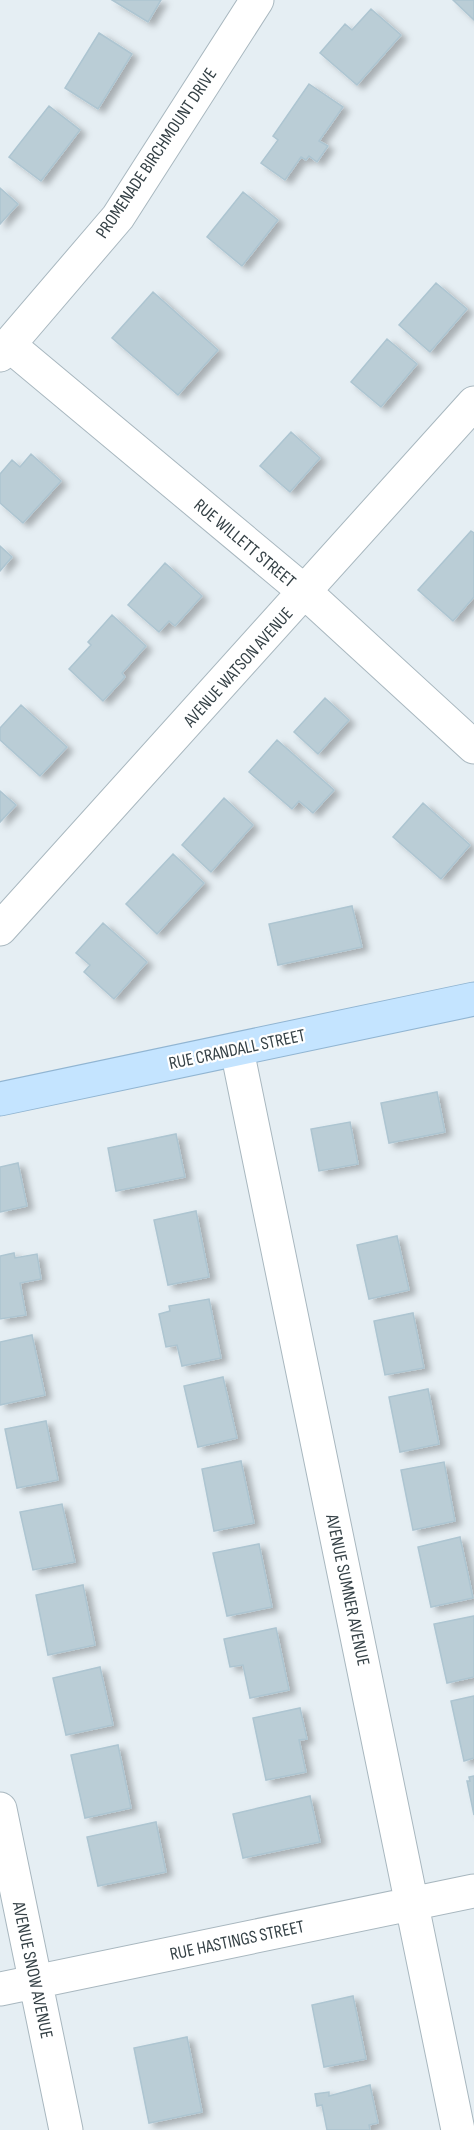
<svg xmlns="http://www.w3.org/2000/svg" width="474" height="2130" viewBox="0 0 474 2130" font-family="'Sofia Sans Condensed',sans-serif">
	<defs>
		<filter id="shadow"><feDropShadow dx="6" dy="4" stdDeviation="3" flood-color="#0004"/></filter>
	</defs>
	<rect width="100%" height="100%" fill="#e5eef3"/>
	<path fill="#bacdd6" stroke="#adc5d1" stroke-width="1.5" filter="url(#shadow)" d="M112,0H161L148,22Z
		M453,0H474V20Z
		M371,9L401,35L357,85L320,53L345,24L352,30Z
		M99,33L132,54L98,109L65,88Z
		M309,84L343,107L319,141L328,146L317,162L309,156L306,160L301,157L285,180L261,163L278,140L273,136Z
		M49,106L80,130L41,181L9,157Z
		M0,188L18,204L0,224Z
		M243,192L278,220L242,266L207,237Z
		M436,283L467,309L430,352L399,325Z
		M153,292L218,350L178,395L112,338Z
		M387,339L417,364L381,407L351,382Z
		M291,432L320,458L290,492L260,466Z
		M31,454L61,481L23,523L0,503V474L12,460L20,467Z
		M471,531L474,533V597L453,621L418,590Z
		M0,546L12,557L0,571Z
		M165,563L202,596L175,626L169,621L159,632L128,605Z
		M112,615L146,646L122,673L125,677L103,701L69,669L91,645L88,642Z
		M325,698L349,720L318,754L294,732Z
		M21,705L67,747L40,776L0,740V728Z
		M277,740L334,790L313,813L299,801L292,809L249,772Z
		M0,791L16,805L0,822Z
		M224,798L253,825L211,872L182,845Z
		M423,803L470,845L441,879L393,837Z
		M173,854L204,883L157,934L126,904Z
		M352,906L362,947L278,965L269,924Z
		M103,923L147,962L114,999L84,972L90,965L76,953Z
		M437,1092L445,1132L389,1143L381,1103Z
		M350,1122L358,1164L319,1171L311,1129Z
		M176,1134L185,1177L116,1191L108,1148Z
		M18,1163L27,1206L0,1212V1167Z
		M196,1211L209,1277L168,1285L154,1220Z
		M397,1236L409,1290L369,1299L357,1245Z
		M14,1253L15,1258L37,1254L41,1279L20,1283L26,1315L0,1319V1256Z
		M209,1299L221,1358L182,1366L177,1345L166,1347L159,1314L170,1311L169,1306Z
		M413,1313L424,1368L385,1375L374,1321Z
		M32,1335L45,1395L0,1405V1342Z
		M223,1377L237,1438L198,1447L184,1386Z
		M428,1389L439,1444L400,1452L389,1397Z
		M46,1421L58,1480L17,1488L5,1429Z
		M241,1461L254,1523L214,1531L202,1469Z
		M444,1462L455,1521L413,1530L401,1470Z
		M62,1504L75,1562L33,1570L20,1512Z
		M460,1537L473,1598L431,1607L418,1547Z
		M259,1544L272,1607L227,1616L213,1553Z
		M83,1585L95,1645L48,1655L36,1595Z
		M474,1616V1677L447,1683L434,1624Z
		M276,1628L289,1690L250,1698L243,1665L230,1667L224,1639Z
		M100,1667L113,1725L66,1735L53,1678Z
		M474,1696V1758L464,1761L451,1701Z
		M300,1708L307,1739L299,1740L306,1772L266,1780L253,1718Z
		M118,1745L131,1808L85,1818L71,1755Z
		M474,1776V1815L467,1781H470L469,1777Z
		M310,1796L320,1842L243,1858L233,1814Z
		M156,1822L166,1872L98,1886L87,1837Z
		M353,1996L366,2059L324,2067L312,2005Z
		M187,2037L202,2112L149,2123L134,2048Z
		M370,2085L378,2123L369,2125L370,2130H327L322,2105L317,2106L315,2094L329,2092V2096Z"/>
	<g fill="none" stroke-linecap="round" stroke-linejoin="round">
		<g stroke="#a8b7bf" stroke-width="35">
			<path id="street" d="M9,345L305,592L474,747
				M0,355L118,217L257,0
				M0,929L474,403
				M237,1050L458,2130
				M0,1809L66,2130
				M0,1989L474,1891"/>
		</g>
		<g stroke="#91b5d2" stroke-width="35">
			<path id="secondary" d="M0,1099L474,999"/>
		</g>
		<use href="#street" stroke="#fff" stroke-width="33"/>
		<use href="#secondary" stroke="#c4e4ff" stroke-width="33"/>
	</g>
	<g text-anchor="middle" stroke-width="4.5" stroke-linejoin="round" paint-order="stroke">
		<g font-size="18" fill="#354146" stroke="#fff">
			<text transform="translate(156 153) rotate(-56)" y="6">PROMENADE BIRCHMOUNT DRIVE</text>
			<text transform="translate(245 543) rotate(40)" y="6">RUE WILLETT STREET</text>
			<text transform="translate(238 667) rotate(-48)" y="6">AVENUE WATSON AVENUE</text>
			<text transform="translate(237 1049) rotate(-12)" y="6">RUE CRANDALL STREET</text>
			<text transform="translate(348 1590) rotate(78)" y="6">AVENUE SUMNER AVENUE</text>
			<text transform="translate(237 1940) rotate(-12)" y="6">RUE HASTINGS STREET</text>
			<text transform="translate(33 1970) rotate(78)" y="6">AVENUE SNOW AVENUE</text>
		</g>
	</g>
</svg>
